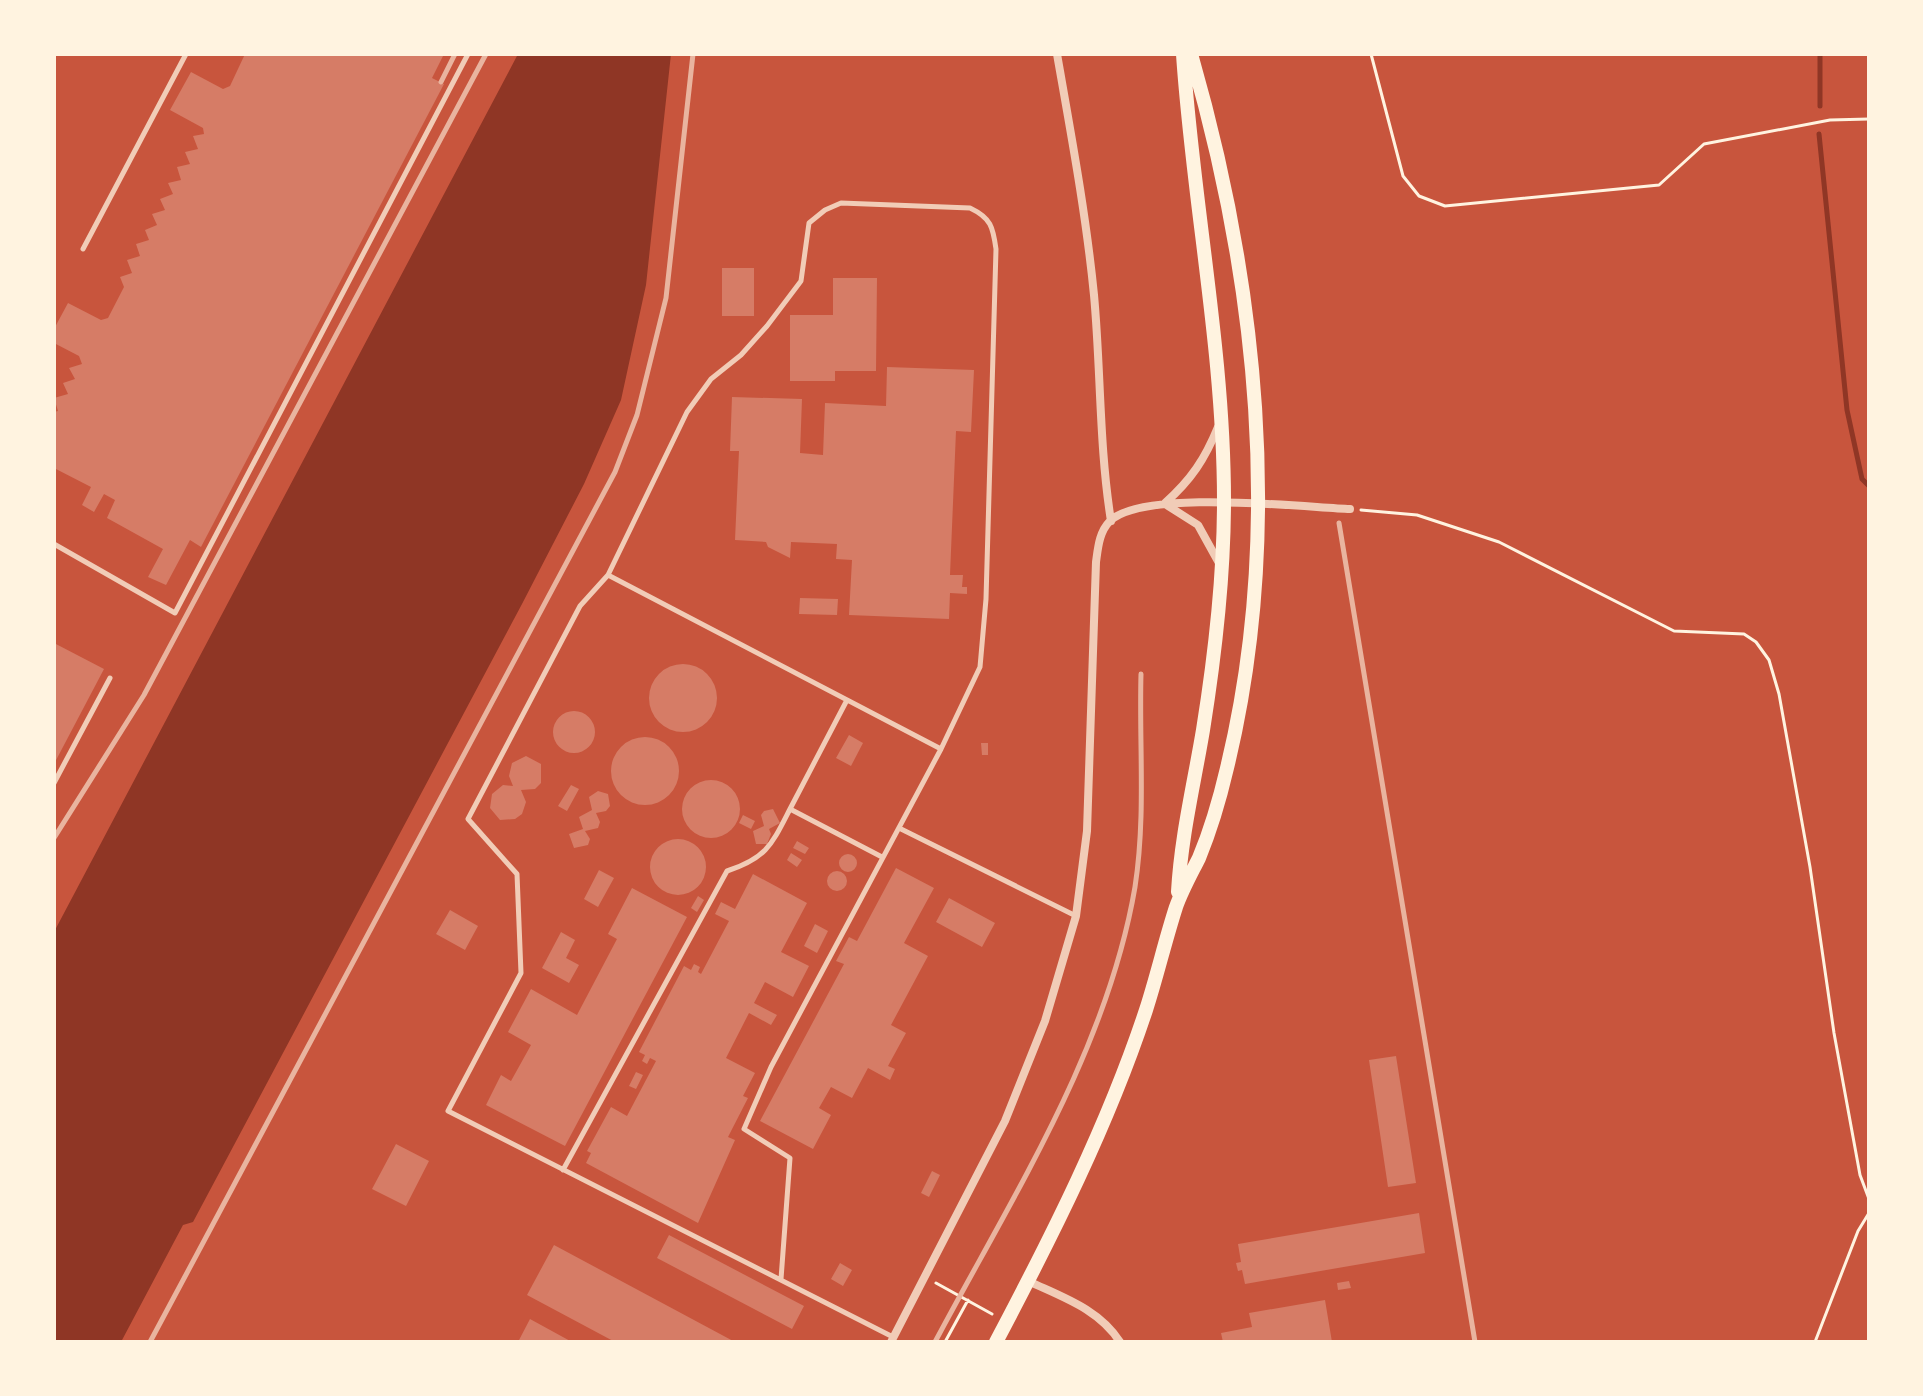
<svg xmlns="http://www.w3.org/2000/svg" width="1923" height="1396" viewBox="0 0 1923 1396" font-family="'Libre Baskerville',serif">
	<rect width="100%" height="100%" fill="#c8553d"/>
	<path fill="#8f3625" d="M518,54H671L646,285L621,400L584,484L522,604L193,1222L183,1225L121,1342H54V932Z"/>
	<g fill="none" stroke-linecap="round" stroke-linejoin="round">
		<path stroke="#8f3625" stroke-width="5" d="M1820,54V106
			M1819,134L1847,410L1862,479L1869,486"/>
	</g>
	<path fill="#d67c66" d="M245,54H444L432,78L444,84L201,547L190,540L166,585L148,577L163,549L107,518L115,500L104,494L94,512L82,505L91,487L54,468V412L58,411L54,398L68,394L63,383L75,379L69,368L82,364L79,356L54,343V329L68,303L101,320L108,318L124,287L120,277L132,273L127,260L140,256L136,244L149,240L145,230L157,225L152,214L165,210L160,199L173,194L168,183L181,180L177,167L190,164L185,152L198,149L193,136L204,134L203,128L170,110L191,72L223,89L230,86Z
		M722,268H754V316H722Z
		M833,278H877L876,371H835V381H790V315H833Z
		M887,367L974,370L971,432L956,431L950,575H963L962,587H967V594L950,593L949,619L849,615L852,560L836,559L837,544L791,542L790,558L768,547L766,542L735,540L739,451H730L732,397L802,399L800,453L823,455L825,403L886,406Z
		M800,598L838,599L837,615L799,614Z
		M54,643L104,669L54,764Z
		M649 698a34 34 0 1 1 68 0a34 34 0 1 1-68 0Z
		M553 732a21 21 0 1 1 42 0a21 21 0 1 1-42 0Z
		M849,735L863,743L851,766L836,758Z
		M611 771a34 34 0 1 1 68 0a34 34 0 1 1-68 0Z
		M981,743H988V755H982Z
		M526,756L541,764V783L535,789L521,790L526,802L522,814L515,819L500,820L490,808L492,794L503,785L513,786L509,776L512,763Z
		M682 809a29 29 0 1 1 58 0a29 29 0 1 1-58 0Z
		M571,785L579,789L567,811L558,806Z
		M598,791L608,794L610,806L606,811L596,813L600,822L598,828L585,831L590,839L588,845L574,848L569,834L583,829L579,817L592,810L589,797Z
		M773,809L780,823L769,829L771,834L767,844H756L753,831L764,826L761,815L764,811Z
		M743,815L755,821L751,829L739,823Z
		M650 867a28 28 0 1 1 56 0a28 28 0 1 1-56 0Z
		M797,841L809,848L805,854L793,848Z
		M791,853L802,860L797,867L787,860Z
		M839 863a9 9 0 1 1 18 0a9 9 0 1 1-18 0Z
		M896,868L934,888L904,943L928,956L891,1025L906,1033L888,1066L895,1069L890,1080L868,1068L852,1098L831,1087L819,1108L831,1115L813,1149L760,1121L844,964L836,961L849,937L857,941Z
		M599,870L614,878L598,907L584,899Z
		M827 881a10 10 0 1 1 20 0a10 10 0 1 1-20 0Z
		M753,874L807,903L781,952L809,966L793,997L765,982L754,1003L777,1015L771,1025L749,1013L726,1058L755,1073L743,1096L748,1098L728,1137L735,1140L698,1223L586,1163L591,1153L587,1151L611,1107L627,1116L656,1061L650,1058L647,1064L642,1061L645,1055L639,1052L684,966L691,970L694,964L700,967L698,972L701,974L729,921L715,914L721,902L735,909Z
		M632,888L687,917L565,1146L486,1105L501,1075L511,1081L531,1045L508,1032L531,989L577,1015L617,939L608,934Z
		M698,896L704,900L697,912L691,908Z
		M949,898L995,923L982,947L936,922Z
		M450,910L478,926L465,950L436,934Z
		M815,924L828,931L817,953L804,946Z
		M561,932L575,940L566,958L579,965L569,983L542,968Z
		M1396,1056L1416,1183L1388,1187L1369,1060Z
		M636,1072L643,1075L636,1089L629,1086Z
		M396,1144L429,1161L406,1206L372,1189Z
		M932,1171L940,1175L929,1197L921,1193Z
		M1419,1213L1425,1253L1245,1284L1242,1270L1238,1271L1236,1263L1241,1262L1238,1244Z
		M669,1235L804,1306L792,1329L657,1258Z
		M554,1245L735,1342H615L527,1295Z
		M840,1263L852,1270L843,1286L831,1279Z
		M1349,1281L1351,1288L1338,1290L1337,1283Z
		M1325,1300L1332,1342H1223L1221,1333L1252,1327L1249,1313Z
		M530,1319L572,1342H518Z"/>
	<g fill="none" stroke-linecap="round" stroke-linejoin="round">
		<path stroke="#fff3e0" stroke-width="3" d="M1371,54L1403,176L1419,196L1445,206L1659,185L1704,144L1830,120L1869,119
			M1361,510L1417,515L1499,542L1674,631L1744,634L1756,642L1769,660L1779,694L1810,867L1834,1033L1860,1175L1869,1199
			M936,1283L992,1314
			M945,1342L968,1300
			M1815,1342L1858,1231L1869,1213"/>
		<path stroke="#f1ccb7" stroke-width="5" d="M83,249L186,54
			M54,544L175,613L468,54
			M608,575L941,749
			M847,700L790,809L882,857
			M54,783L110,678
			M899,828L1076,916
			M563,1170L727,871C767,858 772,844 790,809
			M781,1279L790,1158L744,1129L771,1067L941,749L980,667L986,599L996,249C993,227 991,218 970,208L841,203L825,210L809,223L801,281L767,326L741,355L711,379L687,412L608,575L580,606L468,819L517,874L521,973L448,1111L893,1337"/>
		<path stroke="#f1ccb7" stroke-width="8" d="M1057,54C1071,134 1086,214 1094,295C1101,371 1099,446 1111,521
			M1165,503C1191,480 1205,459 1218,427
			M1165,504L1198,525L1219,563
			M1028,1281C1062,1297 1099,1309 1120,1342
			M891,1342L1005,1121L1045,1021L1076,916L1087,831L1096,562C1098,548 1099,532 1110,521C1143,489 1301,507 1350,509"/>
		<path stroke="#fff3e0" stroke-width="14" d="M1178,892C1181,837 1194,784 1203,730C1215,655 1224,577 1224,501C1224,350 1193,204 1183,54
			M996,1342C1052,1236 1108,1125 1146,1010C1157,976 1165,941 1176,907C1182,890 1191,874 1199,858C1211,829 1220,798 1227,768C1284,533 1257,283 1191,54"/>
		<path stroke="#e9b49f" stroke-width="5" d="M441,82L455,54
			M1339,523L1475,1342
			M54,838L144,695L486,54
			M150,1342L615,472L637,415L666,298L693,54
			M935,1342C1012,1197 1107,1051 1135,887C1146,816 1139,745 1141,674"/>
	</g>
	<rect width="1923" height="1396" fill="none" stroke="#fff3e0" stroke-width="112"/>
</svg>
